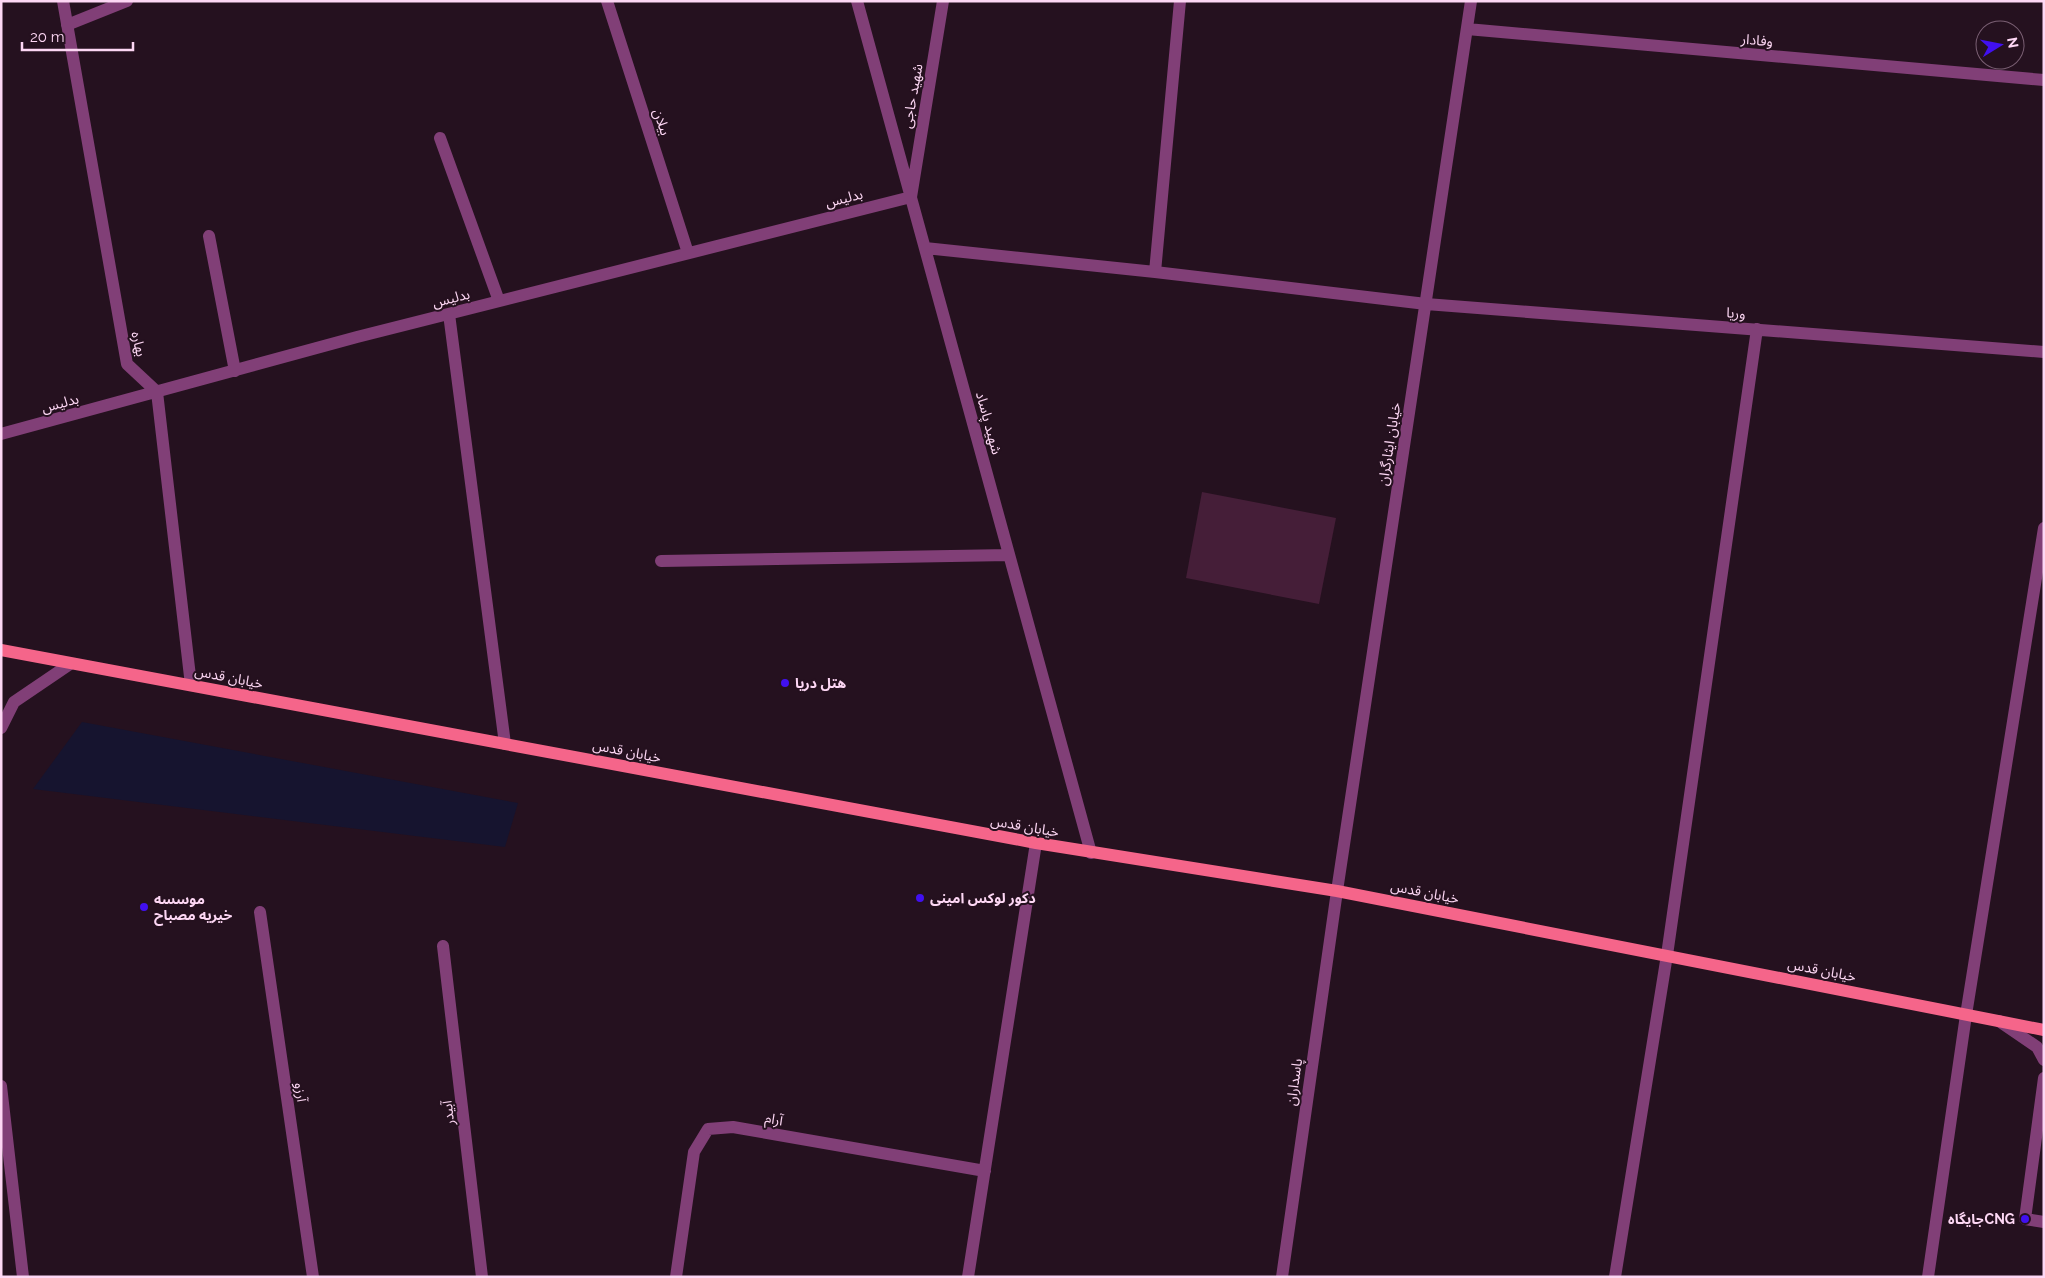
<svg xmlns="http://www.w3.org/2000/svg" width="2045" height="1278" viewBox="0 0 2045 1278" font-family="Raleway,'Noto Sans Arabic',sans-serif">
	<rect width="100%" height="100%" fill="#25111f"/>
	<path fill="#16142f" d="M82,722L518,803L505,847L33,789Z"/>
	<path fill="#451e38" d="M1202,492L1336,518L1319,604L1186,578Z"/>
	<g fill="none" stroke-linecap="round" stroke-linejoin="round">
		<path stroke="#813f77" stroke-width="12" d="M63,1L127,364L157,392L191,685
			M607,1L688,253
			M857,1L1091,853
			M67,25L127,1
			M1467,29L2044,80
			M440,138L499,301
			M209,236L235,371
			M925,248L1155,272L1426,304L2044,352
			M1155,272L1180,1
			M449,314L505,744
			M1,434L357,337L911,197L943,1
			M661,561L1009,555
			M1,728L14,702L70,664
			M260,912L313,1277
			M443,946L482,1277
			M1999,1021L2037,1047L2044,1060
			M2044,1078L2025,1219L2044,1222
			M1,1086L23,1277
			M676,1277L694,1152L708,1129L733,1127L985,1171
			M968,1277L1036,843
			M1282,1277L1337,891L1471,1
			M1615,1277L1667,955L1757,329
			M1928,1277L1966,1015L2044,528"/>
		<path stroke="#f5658a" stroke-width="12" d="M1,650L1036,843L1337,891L2044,1030"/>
	</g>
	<g fill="#4110f0" stroke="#25111f" stroke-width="2">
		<circle cx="785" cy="683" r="5"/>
		<circle cx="920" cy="898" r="5"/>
		<circle cx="144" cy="907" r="5"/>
		<circle cx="2025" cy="1219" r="5"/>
	</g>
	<g text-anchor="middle" stroke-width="4" stroke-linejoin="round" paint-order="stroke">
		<g font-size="14" fill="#fdd7f4" stroke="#25111f">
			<text transform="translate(1757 40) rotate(5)" y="5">وفادار</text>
			<text transform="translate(912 96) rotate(-80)" y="5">شهید حاجی</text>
			<text transform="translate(662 122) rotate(72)" y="5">بیلان</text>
			<text transform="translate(844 198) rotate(-14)" y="5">بدلیس</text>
			<text transform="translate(451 298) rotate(-14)" y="5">بدلیس</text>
			<text transform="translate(1736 313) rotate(4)" y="5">وریا</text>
			<text transform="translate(139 344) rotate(77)" y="5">بهاره</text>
			<text transform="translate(60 403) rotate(-15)" y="5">بدلیس</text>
			<text transform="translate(989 423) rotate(75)" y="5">شهید پاساد</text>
			<text transform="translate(1389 444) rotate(-81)" y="5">خیابان ایثارگران</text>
			<text transform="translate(229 677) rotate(11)" y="5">خیابان قدس</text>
			<text transform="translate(627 751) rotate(11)" y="5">خیابان قدس</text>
			<text transform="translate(1025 826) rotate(10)" y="5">خیابان قدس</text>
			<text transform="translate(1425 892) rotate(11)" y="5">خیابان قدس</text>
			<text transform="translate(1822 970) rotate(11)" y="5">خیابان قدس</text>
			<text transform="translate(1294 1082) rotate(-82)" y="5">پاسداران</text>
			<text transform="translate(301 1092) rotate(82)" y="5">آرزو</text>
			<text transform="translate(448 1113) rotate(-97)" y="5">آبیدر</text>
			<text transform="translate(774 1119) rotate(10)" y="5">آرام</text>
		</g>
		<g font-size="14" font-weight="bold" fill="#fdd7f4" stroke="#25111f" text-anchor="start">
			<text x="795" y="688">هتل دریا</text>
			<text x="930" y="903">دکور لوکس امینی</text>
			<text x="154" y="904">موسسه<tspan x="154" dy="16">خیریه مصباح</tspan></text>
			<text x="2015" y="1224" text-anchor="end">جایگاهCNG</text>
		</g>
	</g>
	<rect width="2045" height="1278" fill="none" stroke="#fdd7f4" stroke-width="5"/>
	<g transform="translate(2000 45) rotate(80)"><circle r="24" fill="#25111f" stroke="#7b6074"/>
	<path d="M0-4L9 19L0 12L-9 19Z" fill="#4110f0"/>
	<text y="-8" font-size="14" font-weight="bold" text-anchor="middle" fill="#fdd7f4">N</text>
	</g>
	<path d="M22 42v8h111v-8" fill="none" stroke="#fdd7f4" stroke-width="2.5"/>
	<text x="30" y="42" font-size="15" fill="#fdd7f4" stroke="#25111f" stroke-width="4" paint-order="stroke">20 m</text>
</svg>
